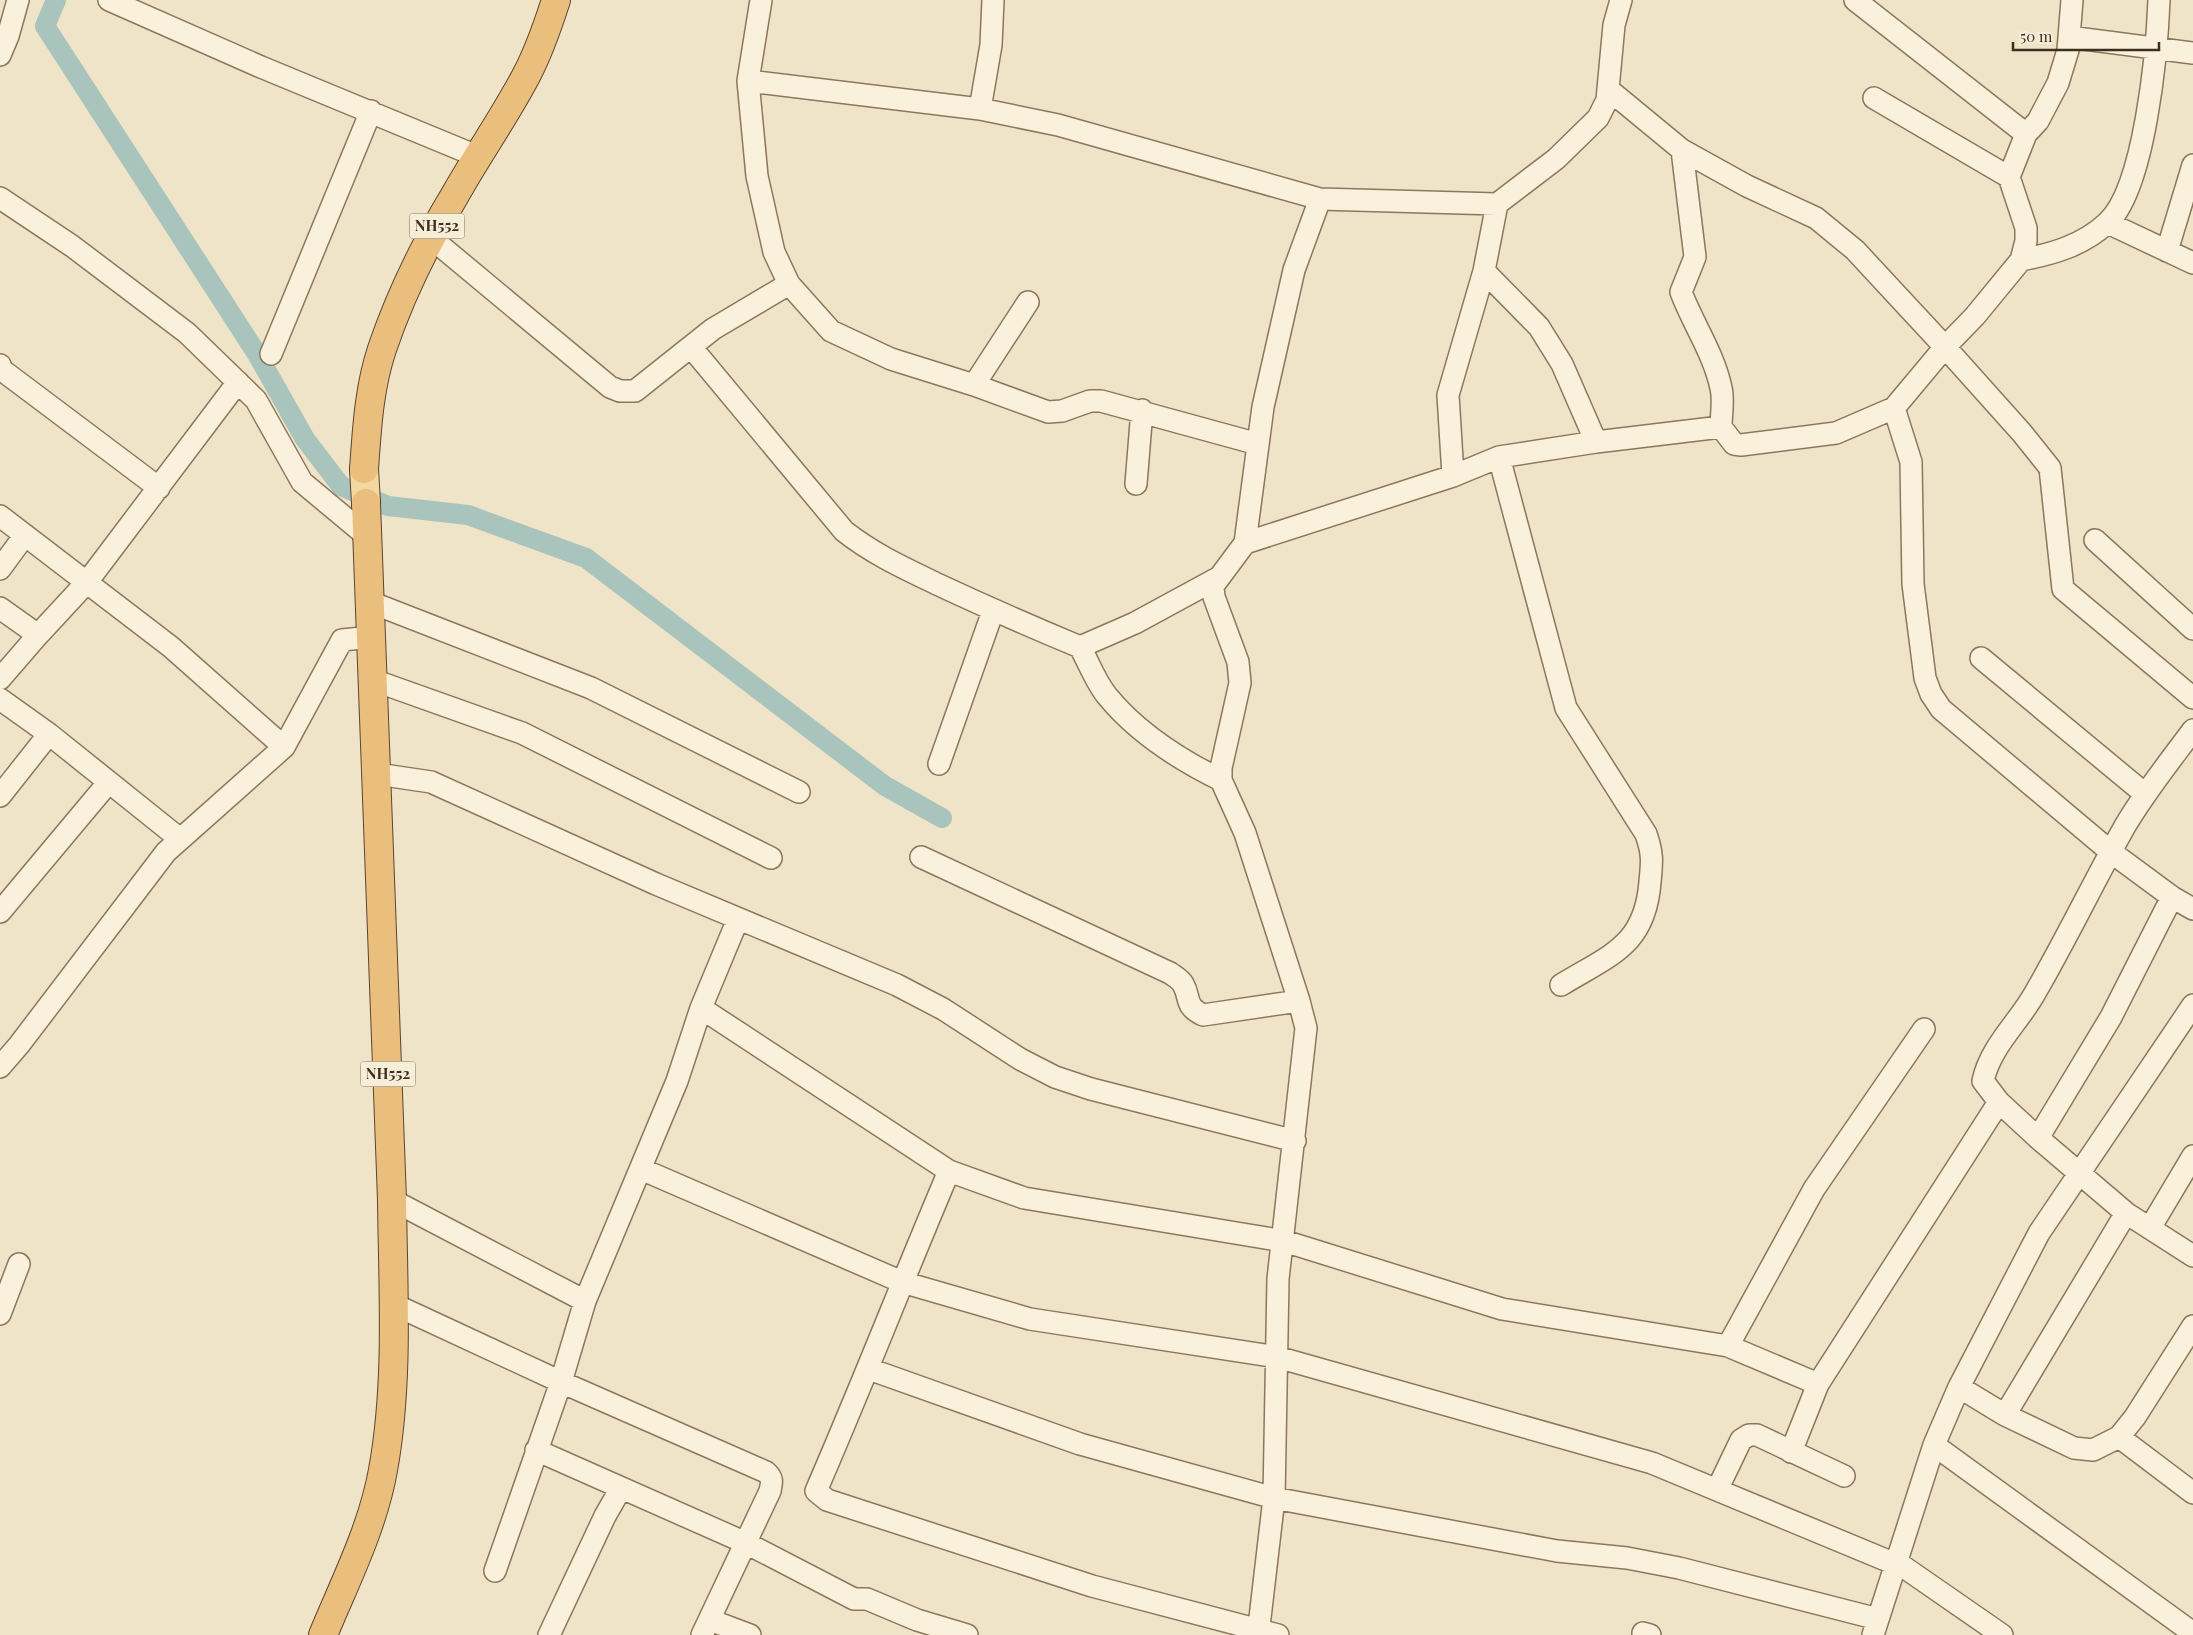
<svg xmlns="http://www.w3.org/2000/svg" width="2193" height="1635" viewBox="0 0 2193 1635" font-family="'Playfair Display',serif">
	<rect width="100%" height="100%" fill="#f0e4c8"/>
	<g fill="none" stroke-linecap="round" stroke-linejoin="round">
		<path stroke="#a9c4bc" stroke-width="20" d="M56,0L45,26L257,354L305,439L341,486L388,506L468,515L586,558L885,786L942,818"/>
		<g stroke="#8d765c" stroke-width="24">
			<path id="minor" d="M109,0L261,67L479,157
				M761,0L748,81L757,176L774,252L789,284L831,331L891,359L974,385L1048,412L1062,411L1090,401H1101L1258,444
				M1855,0L2026,134
				M2069,37L2193,53
				M0,55L8,36L18,0
				M748,81L980,109L1058,125L1320,199L1497,204L1556,159L1598,118L1607,100L1614,25L1621,0
				M1608,89L1682,150L1747,186L1816,218L1855,250L1945,347L2022,433L2050,468L2063,589L2193,698
				M1874,98L2009,177
				M980,109L991,45L993,0
				M1682,150L1695,257L1681,292C1693,324 1714,354 1721,388C1724,400 1721,415 1721,427
				M0,198L72,246L187,333L256,400L302,482L368,537
				M2108,223L2193,263
				M431,238L610,387L620,391H635L713,329L789,284
				M2167,251L2193,165
				M2021,260C2052,254 2082,246 2107,223C2145,189 2157,51 2159,0
				M1484,271L1539,327L1562,364L1596,442
				M691,347L844,531C873,554 904,568 937,584C984,606 1032,627 1080,647L1135,623L1216,579
				M271,354L371,111
				M0,365L2,370L159,488
				M974,385L1028,302
				M1894,408L1911,462L1913,584L1925,678L1931,694L1941,709L2111,852L2172,897L2193,909
				M1499,457L1566,708L1646,834C1653,854 1652,861 1650,882C1645,946 1610,955 1561,985
				M1453,476L1448,395L1484,271L1497,204
				M1136,484L1142,410
				M0,516L171,647L284,747L342,640L372,637
				M2095,540L2193,629
				M1245,543L1453,476L1499,457L1596,442L1721,427L1734,444L1741,445L1836,433L1894,408L1945,347L1975,316L2021,260L2026,241V228L2009,177L2026,134L2038,121L2058,83L2068,50L2072,0
				M0,569L25,535
				M370,602L591,688L799,792
				M0,608L38,635
				M1080,647C1089,663 1096,683 1108,697C1137,732 1180,760 1221,780
				M1981,658L2145,794
				M0,679L38,635L87,582L238,382
				M373,680L522,733L771,858
				M0,699L49,734L180,839
				M2193,730C2170,761 2145,792 2125,826C2094,881 2067,938 2035,993C2019,1022 1990,1047 1983,1081L1999,1102L2038,1138L2126,1213L2193,1256
				M939,764L993,611
				M377,774L431,782L656,884L897,985L943,1009L1020,1059L1055,1077L1091,1089L1295,1141
				M0,796L49,734
				M921,857L1170,973C1174,976 1180,979 1183,984C1191,998 1184,1006 1203,1015L1299,1001
				M0,912L108,783
				M701,1008L949,1171L1024,1198L1284,1241L1502,1309L1728,1346L1818,1384
				M0,1067L19,1045L166,852L284,747
				M2038,1138L2111,1017L2172,897
				M641,1169L902,1282L1030,1319L1277,1357L1652,1463L1893,1563H1898L2002,1635
				M949,1171C904,1277 862,1385 816,1491L827,1500L1092,1586L1278,1635
				M392,1200L585,1301
				M2150,1228L2193,1156
				M393,1304L561,1382L766,1472C773,1478 772,1482 770,1491L702,1635
				M0,1314L19,1264
				M1728,1346L1814,1189L1924,1029
				M869,1369L1080,1444L1274,1498L1557,1551L1627,1558L1679,1568L1878,1619
				M1959,1387L2039,1233L2193,1005
				M2005,1415L2126,1213
				M2119,1437L2193,1493
				M1934,1445L2193,1633
				M536,1450L746,1543L854,1599H867L917,1620L967,1635
				M1791,1452L1818,1384L1999,1102
				M1717,1490L1741,1440L1749,1435H1757L1844,1476
				M495,1571L561,1382L585,1301L677,1081L701,1008L738,919
				M710,1620L750,1635
				M1643,1633L1650,1635
				M549,1635L605,1516L621,1488
				M1258,1635L1274,1498L1278,1279L1306,1028L1299,1001L1245,833L1221,780V768L1240,683L1238,662L1214,597L1213,586L1245,543L1263,407L1294,270L1320,199
				M1873,1635L1934,1445L1959,1387L2005,1415L2074,1448L2093,1450L2119,1437L2135,1417L2193,1326"/>
		</g>
		<g stroke="#5b4430" stroke-width="30">
			<path id="primary" d="M364,469L366,503"/>
		</g>
		<g stroke="#5b4430" stroke-width="30">
			<path id="trunk" d="M364,469C367,428 369,388 382,349C400,296 426,243 455,195C478,154 505,116 527,74C539,51 548,25 556,0
				M323,1635C345,1582 373,1527 383,1470C399,1382 393,1289 392,1200L366,503"/>
		</g>
		<use href="#minor" stroke="#faf1dc" stroke-width="21"/>
		<use href="#primary" stroke="#f3d9a0" stroke-width="28"/>
		<use href="#trunk" stroke="#eabe7c" stroke-width="28"/>
	</g>
	<g text-anchor="middle" stroke-width="4" stroke-linejoin="round" paint-order="stroke">
		<g fill="#f7eed8" stroke="#756857" stroke-width="1">
			<rect x="409.5" y="213.5" width="55" height="25" rx="4"/>
			<rect x="360.5" y="1061.5" width="55" height="25" rx="4"/>
		</g>
		<g font-size="15" font-weight="bold" fill="#3d2e20">
			<text x="437" y="231">NH552</text>
			<text x="388" y="1079">NH552</text>
		</g>
	</g>
	<path d="M2013 42v8h146v-8" fill="none" stroke="#3d2e20" stroke-width="2.5"/>
	<text x="2020" y="42" font-size="15" fill="#3d2e20" stroke="#f7eed8" stroke-width="4" paint-order="stroke">50 m</text>
</svg>
